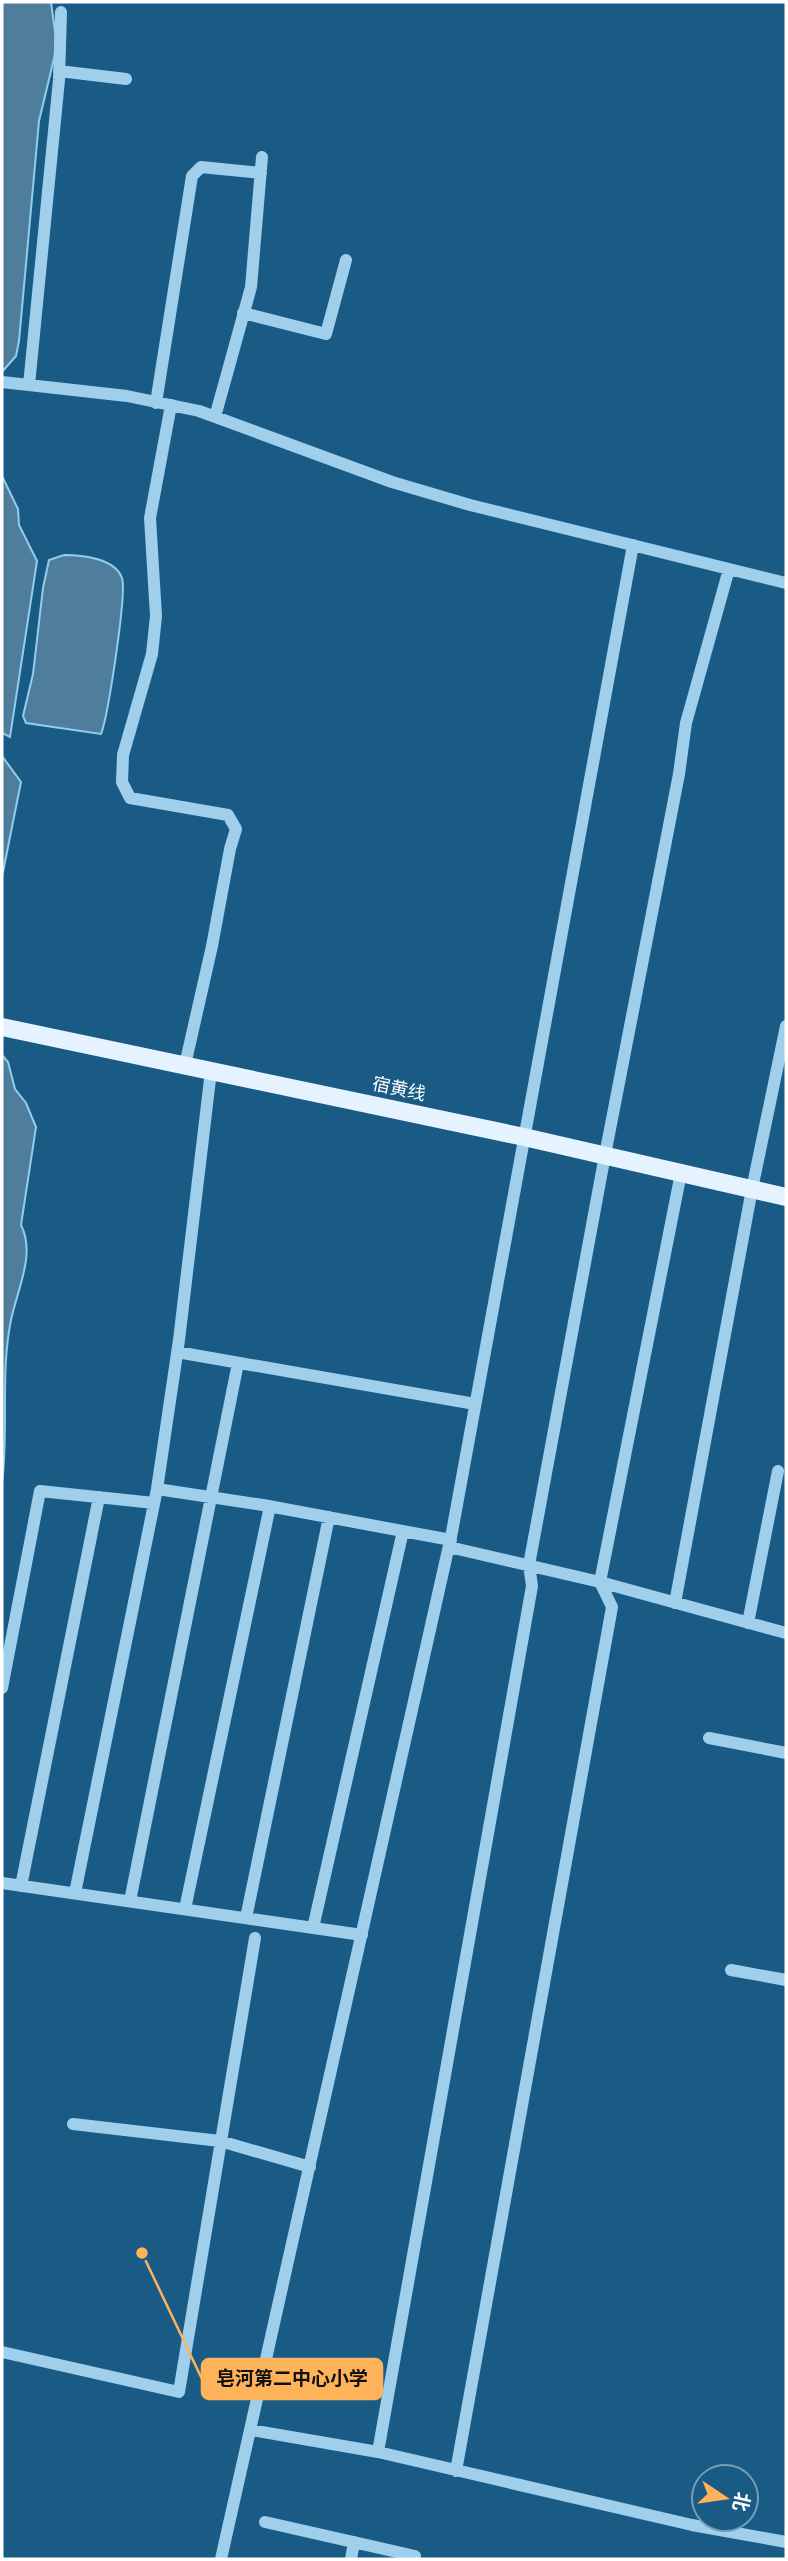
<svg xmlns="http://www.w3.org/2000/svg" width="788" height="2561" viewBox="0 0 788 2561" font-family="'DM Sans','Noto Sans SC',sans-serif">
	<rect width="100%" height="100%" fill="#1a5b85"/>
	<path fill="#4e7e9c" stroke="#92cdee" stroke-width="2" d="M2,2H51L57,46L39,121L19,341L16,356L2,372Z
		M2,476L18,509L19,525L37,561L10,737L2,733Z
		M64,555C81,555 115,558 122,578C127,593 108,716 101,734L26,723L23,716L33,674L43,588L49,560Z
		M2,756L21,782L2,877Z
		M2,1055L8,1062L15,1089L26,1103L36,1127L21,1225C36,1254 17,1290 11,1320C0,1373 9,1429 2,1483Z"/>
	<g fill="none" stroke-linecap="round" stroke-linejoin="round">
		<path stroke="#a0cfec" stroke-width="12" d="M59,71L126,79
			M243,313L326,334L346,260
			M2,382L127,396L199,411L392,482L470,505L786,583
			M29,385L59,80L61,12
			M156,403L192,176L201,167L261,173
			M171,405L150,518L156,616L152,654L123,755L122,782L130,798L228,815L236,829L230,849L212,946L185,1065
			M215,417L251,287L262,157
			M177,1352L475,1404
			M157,1489L263,1505L451,1540
			M449,1547L600,1582L786,1633
			M675,1603L752,1189L786,1026
			M748,1623L778,1471
			M2,1688L40,1491L154,1503
			M709,1738L786,1753
			M2,1883L362,1935
			M21,1886L99,1497
			M75,1893L157,1489L179,1340L211,1071
			M130,1901L238,1363
			M185,1909L270,1506
			M246,1918L329,1517
			M313,1928L403,1531
			M731,1970L786,1980
			M73,2124L220,2141L310,2167
			M2,2352L179,2392L255,1938
			M251,2430L378,2452L692,2525L786,2542
			M378,2452L532,1586L529,1565L605,1155L679,774L686,723L729,569
			M456,2471L612,1607L600,1582L681,1173
			M265,2522L415,2556
			M221,2559L452,1532L633,545
			M351,2559L354,2542"/>
		<path stroke="#e4f3ff" stroke-width="18" d="M2,1027L524,1137L786,1197"/>
	</g>
	<g text-anchor="middle" stroke-width="5" stroke-linejoin="round" paint-order="stroke">
		<g font-size="18" fill="#fff" stroke="#1a5b85">
			<text transform="translate(399 1089) rotate(12)" y="6">宿黄线</text>
		</g>
	</g>
	<path fill="none" stroke="#feb35b" stroke-width="2.5" d="M142 2253L202 2379"/>
	<circle fill="#feb35b" stroke="#1a5b85" stroke-width="2.5" cx="142" cy="2253" r="7"/>
	<rect fill="#feb35b" stroke="#feb35b" stroke-width="2.5" x="202" y="2359" width="180" height="40" rx="7"/>
	<g font-size="19" text-anchor="middle" font-weight="bold" fill="#111">
		<text x="292" y="2385">皂河第二中心小学</text>
	</g>
	<rect width="788" height="2561" fill="none" stroke="#ffffff" stroke-width="7"/>
	<g transform="translate(725 2498) rotate(103)"><circle r="33" fill="#1a5b85" stroke="#769db6" stroke-width="2"/>
	<path d="M0-5L12 26L0 18L-12 26Z" fill="#feb35b"/>
	<text y="-10" font-size="19" font-weight="bold" text-anchor="middle" fill="#ffffff">北</text>
	</g>
</svg>
